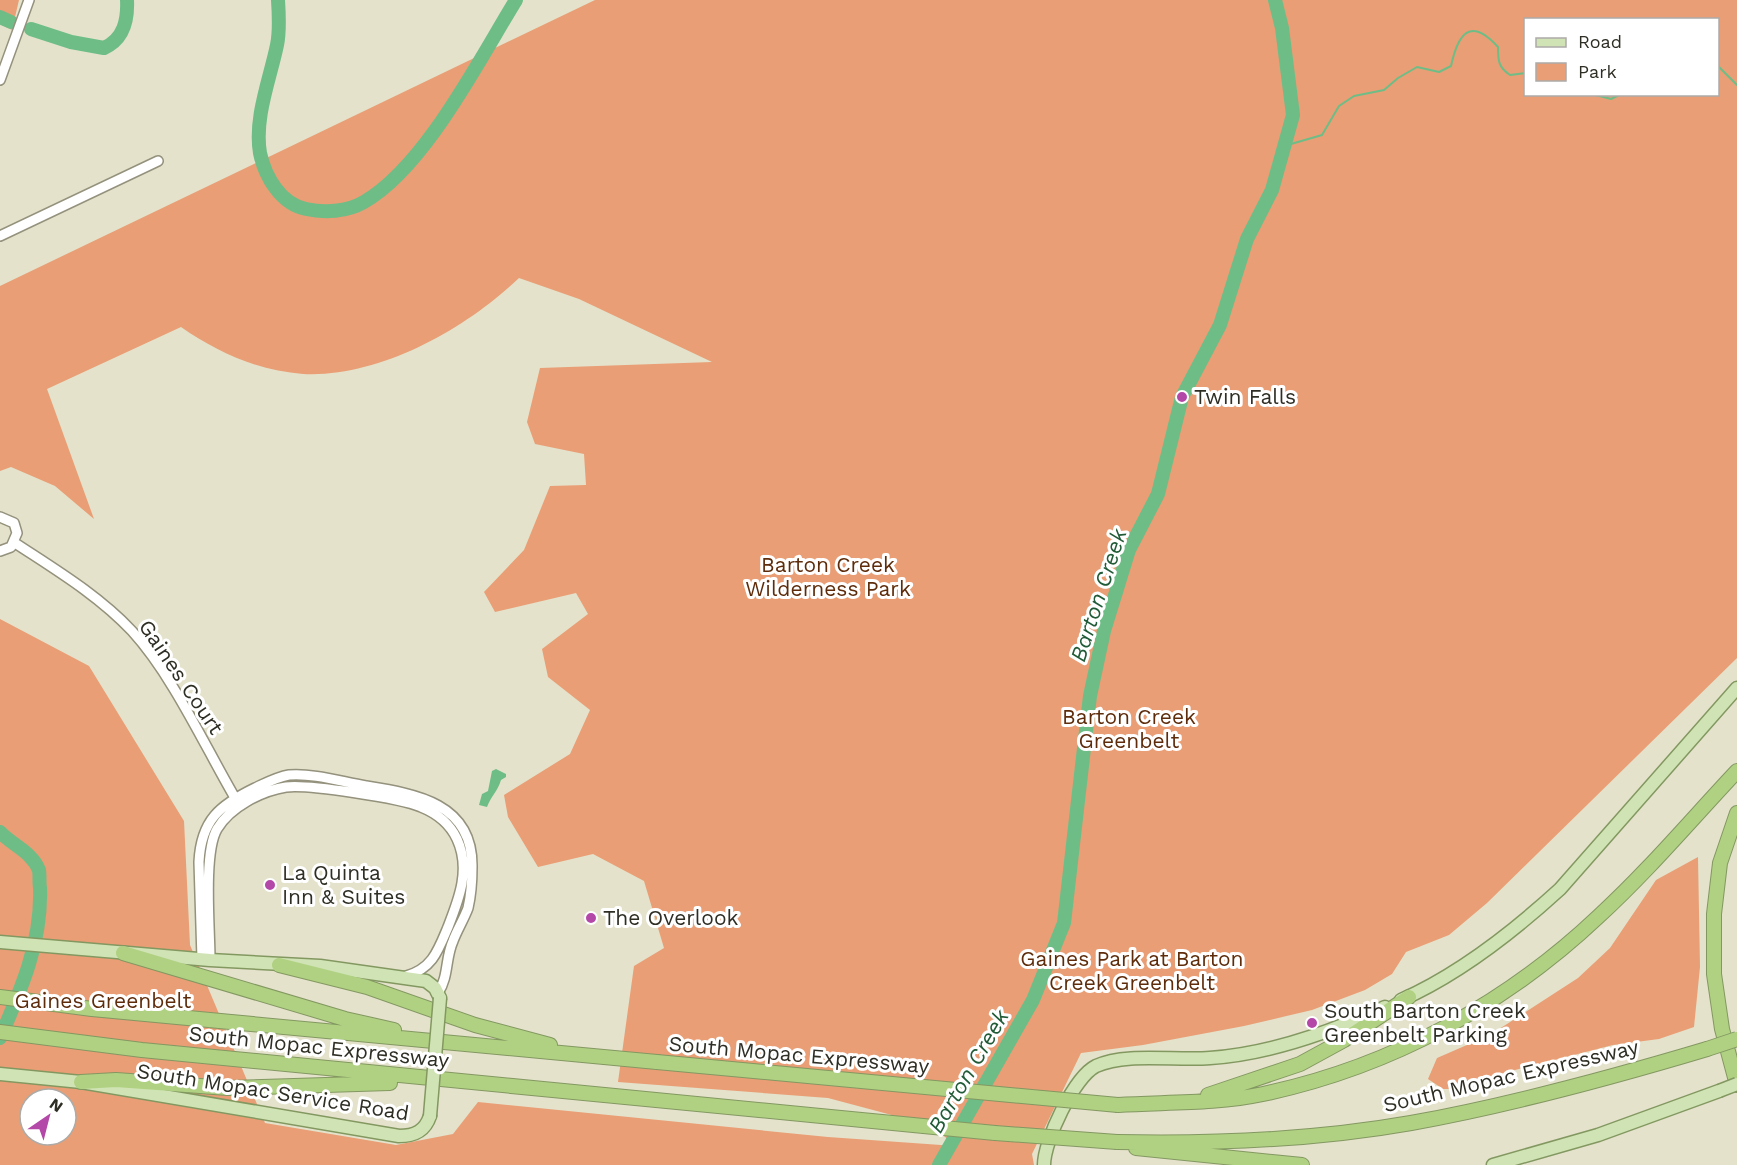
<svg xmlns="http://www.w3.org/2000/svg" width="1737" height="1165" viewBox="0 0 1737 1165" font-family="'Work Sans',sans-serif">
	<rect width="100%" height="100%" fill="#e4e2cb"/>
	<path fill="#e99e75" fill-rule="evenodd" d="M0,0H19L12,30L0,24Z
		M595,0H1737V658L1487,903L1449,935L1406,952L1392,974L1365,990L1312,1010L1244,1026L1143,1045L1081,1053L1032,1154L1034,1165H0V619L89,666L184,821L190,945L265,1123L396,1145L453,1134L478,1102L828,1137L955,1146L933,1126L828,1098L618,1082L634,966L664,948L644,881L593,854L538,867L508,817L504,795L570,754L590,710L548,677L542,649L588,614L576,593L495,612L484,592L524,550L550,486L586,485L584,454L535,444L527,422L540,368L712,362L579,299L519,278C466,329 379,378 303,374C258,371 217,352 181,327L47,389L94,519L55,486L11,467L0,471V286ZM1526,20H1718V94H1526ZM30,1099H66V1135H30Z
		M1698,857L1700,967L1694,1027L1659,1039L1613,1045L1503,1073L1462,1089H1443L1428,1079L1437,1058L1490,1035L1578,978L1610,948L1656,880Z"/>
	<path fill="#6ebd87" d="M496,769L506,774V777L501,780C498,791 491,796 487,807L479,805L482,794L488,791L492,771Z"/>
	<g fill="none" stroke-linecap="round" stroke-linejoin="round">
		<path stroke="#6ebd87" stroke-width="2" d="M1718,66L1737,85
			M1556,94H1561
			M1592,94L1611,99L1621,94
			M1284,146L1322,135L1339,106L1354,96L1384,90L1398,78L1417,67L1439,72L1451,66C1458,34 1470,16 1498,47C1498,60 1498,67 1510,75L1526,73"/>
		<path stroke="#6ebd87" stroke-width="14" d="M278,0C279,15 280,31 277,45C270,79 254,118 260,153C265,177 281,204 306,209C324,213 347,212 364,202C425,167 479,60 516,0
			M0,17L11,22
			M31,29L71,42L104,48C124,39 128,20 127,0
			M0,832C12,845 32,852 39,870C40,875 39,883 40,888C42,942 21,990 0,1038
			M939,1165L1033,1000L1064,923L1090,696L1104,631L1129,550L1158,494L1182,397L1220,325L1247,239L1272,190L1293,115L1282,28L1275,0"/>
		<g stroke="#94917c" stroke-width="12">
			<path id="minor" d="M0,80L29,0
				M0,236L158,161
				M0,517L14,523L17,533L11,547L0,551
				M15,543C56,570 98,595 132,631C174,677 206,749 238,803
				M202,959L199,862C201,820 220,805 255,788C266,783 277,777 289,775C314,773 342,782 366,786C416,794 473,803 472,867C472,881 471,895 468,908C464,919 457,930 453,941C445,959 449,976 438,993
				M210,960C210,929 203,853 217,829C230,807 261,791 286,787C306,784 401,798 421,807C436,813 450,824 457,839C471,869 459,899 448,927C438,951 432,969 406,976"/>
		</g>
		<g stroke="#839861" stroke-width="15">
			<path id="major" d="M0,942L210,960L320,966L426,981L435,988L440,998
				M1401,1000C1460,974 1513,932 1560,889L1737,688
				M0,1074L81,1082L399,1136C415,1136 425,1131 430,1116
				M1044,1165C1044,1141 1074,1077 1096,1066C1126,1052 1176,1061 1210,1058C1269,1054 1331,1032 1385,1007
				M1493,1165L1598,1135L1719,1091"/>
		</g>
		<g stroke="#839861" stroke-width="16">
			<path id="highway" d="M1737,813L1720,863L1714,914V974L1722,1029L1737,1085
				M123,953L345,1019L394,1030
				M279,965L367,987L475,1025L550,1045
				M0,997L92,1009L657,1062
				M0,1032L142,1050L995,1133
				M81,1082L116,1080L228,1088L390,1083
				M1208,1095L1300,1064L1344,1040L1409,997
				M1118,1105C1166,1102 1216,1104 1263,1094C1390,1067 1505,1005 1599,916C1648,871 1691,820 1737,771
				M1117,1142C1214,1144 1315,1140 1411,1123C1511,1105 1610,1078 1707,1049
				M1136,1148L1302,1165"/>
		</g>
		<use href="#minor" stroke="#fff" stroke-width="9"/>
		<use href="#major" stroke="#d0e3b4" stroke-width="12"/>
		<use href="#highway" stroke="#b0d182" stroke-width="14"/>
		<g stroke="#839861" stroke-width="15" stroke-linecap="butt">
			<path id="major-bridge" d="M1719,1091L1737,1084
				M430,1116L440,998"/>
		</g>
		<g stroke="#839861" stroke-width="16" stroke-linecap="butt">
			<path id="highway-bridge" d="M1707,1049L1737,1039
				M657,1062L1118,1105
				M995,1133L1117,1142"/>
		</g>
		<use href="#major-bridge" stroke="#d0e3b4" stroke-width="12"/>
		<use href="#highway-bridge" stroke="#b0d182" stroke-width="14"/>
	</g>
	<g fill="#b448a8" stroke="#fff" stroke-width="2">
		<circle cx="1182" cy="397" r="6"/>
		<circle cx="270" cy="885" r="6"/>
		<circle cx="591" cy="918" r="6"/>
		<circle cx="1312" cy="1023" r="6"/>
	</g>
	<g text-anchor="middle" stroke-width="6" stroke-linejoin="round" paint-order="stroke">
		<g font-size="21" fill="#2f2e25" stroke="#fff" text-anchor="start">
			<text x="1194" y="404">Twin Falls</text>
			<text x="282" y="880">La Quinta<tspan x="282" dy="24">Inn &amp; Suites</tspan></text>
			<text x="603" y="925">The Overlook</text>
			<text x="1324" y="1018">South Barton Creek<tspan x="1324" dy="24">Greenbelt Parking</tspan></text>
		</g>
		<g font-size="21" fill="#5e2c0b" stroke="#fff">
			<text x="828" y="572">Barton Creek<tspan x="828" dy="24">Wilderness Park</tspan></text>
			<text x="1129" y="724">Barton Creek<tspan x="1129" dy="24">Greenbelt</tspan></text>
			<text x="1132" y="966">Gaines Park at Barton<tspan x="1132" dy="24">Creek Greenbelt</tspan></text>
			<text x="103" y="1008">Gaines Greenbelt</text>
		</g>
		<g font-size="21" fill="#2f2e25" stroke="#fff">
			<text transform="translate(181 677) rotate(56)" y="7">Gaines Court</text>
			<text transform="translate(319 1047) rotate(6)" y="7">South Mopac Expressway</text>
			<text transform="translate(799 1055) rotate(5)" y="7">South Mopac Expressway</text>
			<text transform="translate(1511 1076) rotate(-13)" y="7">South Mopac Expressway</text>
			<text transform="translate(273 1092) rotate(9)" y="7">South Mopac Service Road</text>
		</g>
		<g font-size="22" font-style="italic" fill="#225b37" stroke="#fff">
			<text transform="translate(1098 595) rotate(-72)" y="8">Barton Creek</text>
			<text transform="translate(968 1071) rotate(-60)" y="8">Barton Creek</text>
		</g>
	</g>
	<rect x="1524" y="18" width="195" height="78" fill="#ffffff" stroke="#acaba8" stroke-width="1.5"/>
	<rect x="1536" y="38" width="30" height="9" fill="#d0e3b4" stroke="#acaba8" stroke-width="1.5"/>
	<text x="1578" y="48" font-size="18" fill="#2f2e25">Road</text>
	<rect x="1536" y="63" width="30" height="18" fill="#e99e75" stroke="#acaba8" stroke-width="1.5"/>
	<text x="1578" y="78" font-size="18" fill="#2f2e25">Park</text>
	<g transform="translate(48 1117) rotate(35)"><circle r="28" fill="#ffffff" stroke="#acaba8" stroke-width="1.5"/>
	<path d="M0-4.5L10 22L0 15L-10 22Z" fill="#b448a8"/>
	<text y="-9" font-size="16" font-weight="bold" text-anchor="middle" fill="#2f2e25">N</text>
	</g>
</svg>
